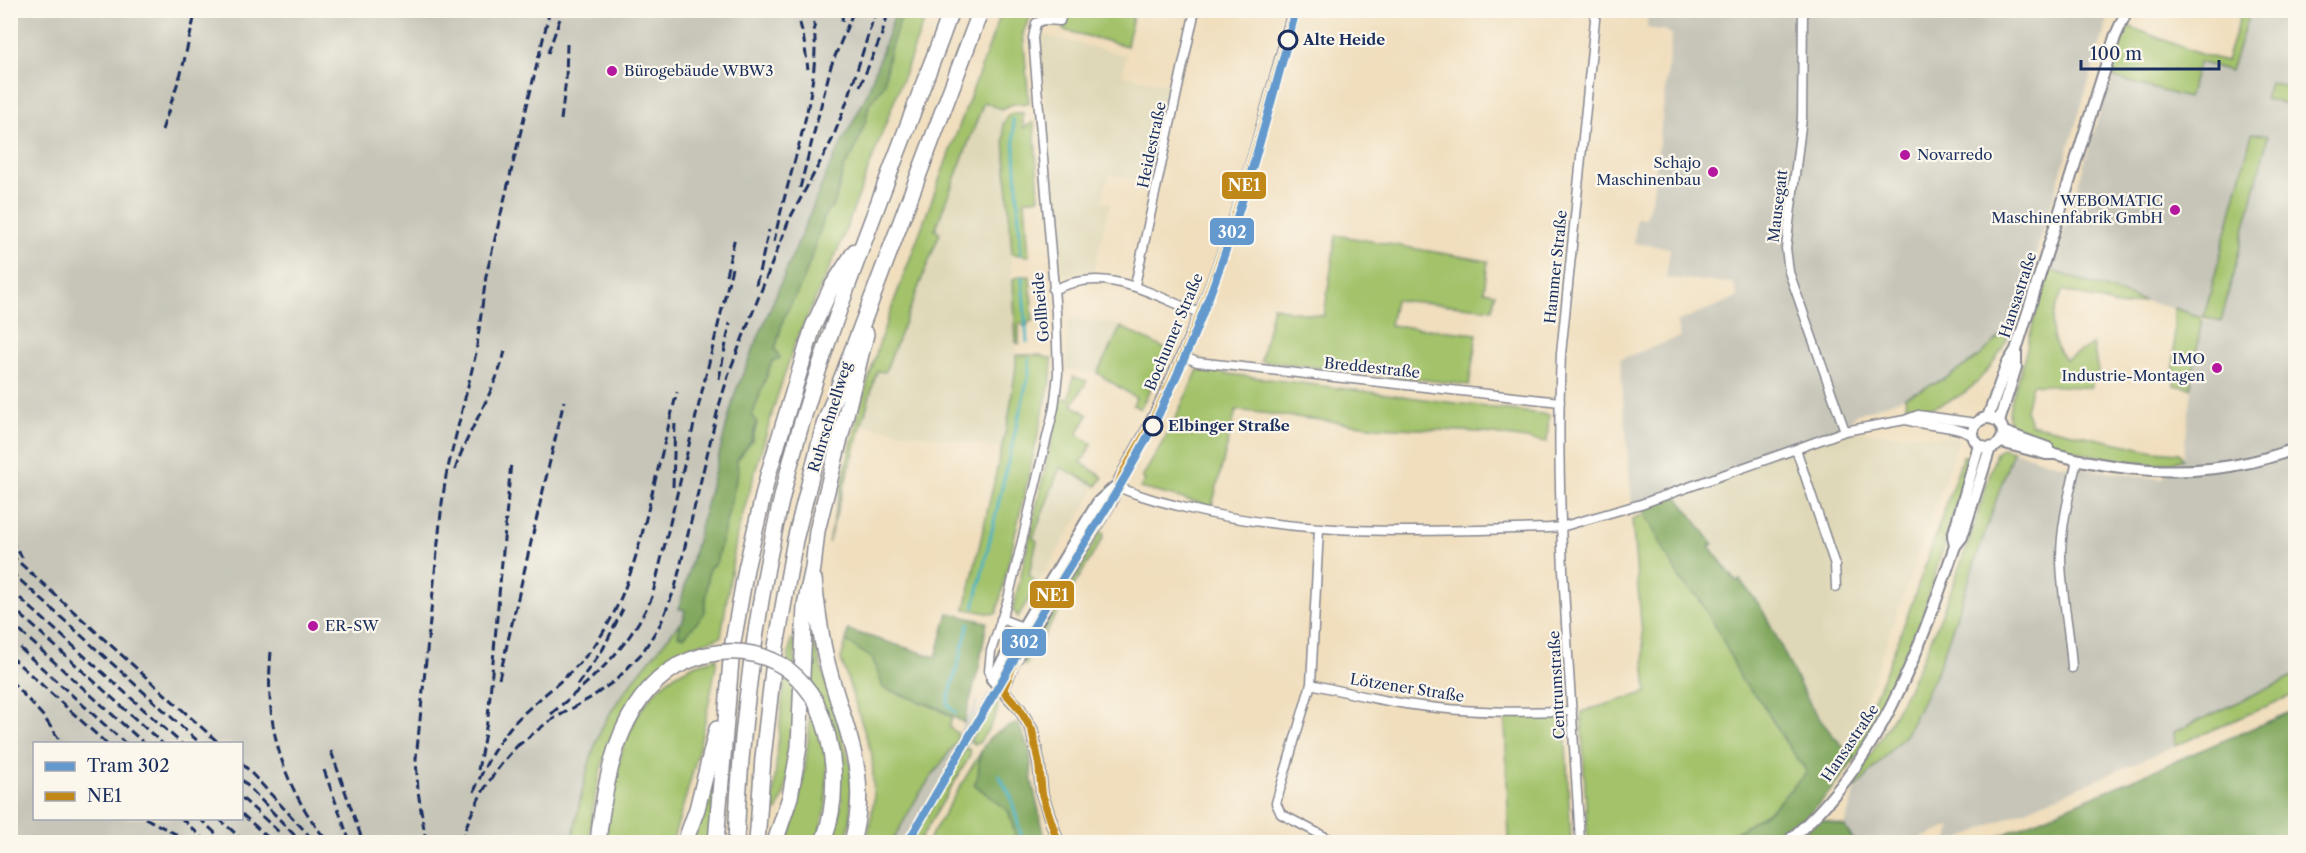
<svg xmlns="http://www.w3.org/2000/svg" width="2306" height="853" viewBox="0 0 2306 853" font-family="'Libre Caslon Text',serif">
	<rect width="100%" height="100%" fill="#fbf7ec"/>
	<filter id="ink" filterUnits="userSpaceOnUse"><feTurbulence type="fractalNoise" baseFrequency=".0167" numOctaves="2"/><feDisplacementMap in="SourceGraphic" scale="12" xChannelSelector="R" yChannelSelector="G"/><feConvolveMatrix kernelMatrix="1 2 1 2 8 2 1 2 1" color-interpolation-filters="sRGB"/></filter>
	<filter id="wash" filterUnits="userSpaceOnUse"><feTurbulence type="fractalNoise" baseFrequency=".008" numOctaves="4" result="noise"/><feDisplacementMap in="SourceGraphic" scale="24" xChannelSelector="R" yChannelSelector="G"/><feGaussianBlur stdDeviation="1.35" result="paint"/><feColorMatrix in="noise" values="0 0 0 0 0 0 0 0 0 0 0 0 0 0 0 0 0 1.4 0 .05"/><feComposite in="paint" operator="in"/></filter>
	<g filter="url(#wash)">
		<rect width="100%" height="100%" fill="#f0debd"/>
		<path fill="#dfd8b8" d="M1039,34L1126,55L1123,75L1171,85L1149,182L1109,174L1102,201L1110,203L1093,273L1062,275Z
			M986,97L1002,106L1016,342V366L1009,416L1001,448L860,425L877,370L940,233L935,231Z
			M1068,319L1112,323L1121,327L1097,373L1066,369Z
			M1845,431L1959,438L1870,689L1843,747L1837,742L1804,695L1759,606L1736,581L1709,546L1713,544L1674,492Z
			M1060,467L1097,486L1037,585L1029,574L1037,542L1033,538Z"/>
		<path fill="#c6c5b8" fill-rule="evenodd" d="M10,11H896L867,94L828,170L771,309L689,572L679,608L685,610L683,621L612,711L602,729L584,784L572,842H11ZM34,744H242V818H34Z
			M1647,11H2115L2109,16L2013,329L2002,335L1980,356L1946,378L1905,397L1855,415L1845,431L1632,506L1620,359L1680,337L1676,322L1738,297L1733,283L1666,278L1670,248L1634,243L1636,218H1646L1653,192L1672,34L1668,33V31L1647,28Z
			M2250,11H2295V676L2174,732L2175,746L1951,842H1948L1951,826L1912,842H1855L1844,826L1856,788L1906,734L1939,667L2013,451L2059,465L2162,479L2183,459L2201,320L2221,322L2268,136L2252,134L2204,317L2144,301L2052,271L2103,101L2114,78L2188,98L2199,62L2232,71Z
			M989,692L995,698L911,842H892L918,796L957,741L959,732L978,698L976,715Z"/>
		<path fill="#a3c26a" stroke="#5f7864" stroke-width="1.5" d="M903,11H928L840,245L795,343L776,400L737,534L721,637C708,641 693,645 682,651C674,656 667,664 661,669C609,716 595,775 589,842H572C579,805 586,765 601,730C616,697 655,655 678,625L680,627L704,614L709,568L716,563L738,472L737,460L752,441L757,423L752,416L772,361L780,358L775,350L784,317L804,279L826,211L834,205L844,167L854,152L866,120L869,104L884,85L889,53Z
			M1002,11H1048H1035L1028,21L1023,33L1029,103L1013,104L1001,109L984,102L935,230L940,233L885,372L877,371L828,543L860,408L882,334Z
			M1069,11H1134L1127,46L1063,30Z
			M2242,11H2250L2231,71L2199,62L2188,98L2114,78L2112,68L2128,26L2200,54L2226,61Z
			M2270,82L2295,89L2292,106L2265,99Z
			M1013,113H1023V128L1034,122L1039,198L1025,200L1029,256L1012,254L1003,124L1008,115Z
			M2252,133L2268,136L2221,322L2204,317Z
			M1336,235L1488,261L1484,291L1495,293L1493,309L1395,300L1390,325L1477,334L1469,385L1261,361L1273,306L1289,311L1324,316Z
			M2052,271L2144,301L2123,307L2063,290C2051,319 2045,333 2065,360L2093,344L2098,372L2090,388L2032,384L2026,410L2031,424L2154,451L2179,453L2183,459C2149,475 2047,445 2011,431C2004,407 2018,386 2023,363C2031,332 2037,306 2047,276Z
			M1021,276H1030L1033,321L1028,322V326L1024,327L1022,323L1019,324V344L1016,342L1013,279Z
			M2174,308L2202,317L2191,388L2174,385Z
			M1121,327L1170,351L1140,409L1133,405L1136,398L1097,373Z
			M2003,333L2008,338C1984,383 1959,407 1907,411L1905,397L1946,378L1980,356Z
			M1016,355H1039L1052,359L1051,378L997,613L993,614L965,609L1009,416L1016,366Z
			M1198,370L1549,415L1547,442L1479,432L1378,427L1236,410L1212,506L1140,488L1145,480L1142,478L1170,429Z
			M1073,377L1087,381L1072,405L1088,415L1077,434L1092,444L1081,463L1103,477L1097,486L1060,467L1033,538L1037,541L1029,574L1037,585L1018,617L1013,610L1061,398L1069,399Z
			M2003,448L2013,451L1939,667L1906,734L1856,788L1852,783C1921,684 1963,569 1996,453Z
			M1963,456H1971L1918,630L1898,679L1856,758L1849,752C1897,657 1928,556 1963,456Z
			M1645,514L1681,581L1698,597L1720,634L1742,680L1762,703L1785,741L1807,772L1771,810L1721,842H1588L1581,712L1647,692L1632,519Z
			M1101,531L1104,533L1103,538L1026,665L1021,664Z
			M791,640L795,641C794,689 799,768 777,811L772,810L782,701Z
			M846,641L873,659L884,688L938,709L952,717L949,727L957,733V741L918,796L892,842H867L874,800L872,755L841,659Z
			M812,643L817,652L851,767V817L846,842H833L842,801L827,755L826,805L817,842H787C810,779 811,710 812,643Z
			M717,658C707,723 692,780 672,842H605C613,778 623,697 690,667C699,663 708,661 717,658Z
			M2295,676V694L2175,746L2174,732Z
			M995,698L998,700C999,716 988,730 979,743L974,744L970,741Z
			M1505,716H1553L1563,720L1565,725L1571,842H1509Z
			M985,745L979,760L980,776L974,784L1009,812L1017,842H927Z
			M966,748L970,750V756L919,842H911Z
			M712,779L714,780L710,842H693Z"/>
		<path fill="#82a85e" stroke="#4e6c5e" stroke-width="1.5" d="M896,11H903L889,53L884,85L869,104L866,120L854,152L844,167L834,205L826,212L804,279L784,317L775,349L780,358L772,361L752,416L757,423L751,441L737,460L738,472L716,563L709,568L704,614L684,637L678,635L680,627L678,625L683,621L685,610L679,609L735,393L828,170L867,94Z
			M1674,492L1713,544L1709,546L1736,581L1740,580C1746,589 1754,597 1760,606C1793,662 1803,714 1856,758L1824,799L1779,842H1721L1771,810L1807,772L1785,741L1762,703L1742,681L1720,634L1698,597L1681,581L1645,514L1644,510Z
			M948,613L987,622L979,667L964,723L938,708L883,688L873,659L846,641L848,630L936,657Z
			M2295,710V842H1984L2007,833Z
			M1018,723L1030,751L1032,781L1046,842H1017L1009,812L974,784C980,775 978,771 979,761C983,736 997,731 1018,723Z
			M1819,819L1844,826L1855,842H1794Z"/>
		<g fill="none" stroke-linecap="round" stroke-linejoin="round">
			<path stroke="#46b3c2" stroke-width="3" d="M1013,119L1021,255
				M1022,277L1027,342
				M974,607L1029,373V359
				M956,713L947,704L969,623
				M999,775L1011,797L1023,842"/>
		</g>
	</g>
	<g filter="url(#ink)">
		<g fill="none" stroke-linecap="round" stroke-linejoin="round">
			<g stroke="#86868e" stroke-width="11">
				<path id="minor" d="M1803,10L1802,118L1786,248L1789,272L1845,431
					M1135,285L1195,10
					M1053,290C1108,264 1150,295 1200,313
					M1182,356L1197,362L1560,402
					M1906,420C1927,427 1953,424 1973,436
					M1116,486C1138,496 1162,502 1186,508C1304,537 1427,532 1549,528L1561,527L1641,504L1796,449
					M1319,529L1311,684L1276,803L1281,814L1335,842
					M1836,587L1835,565L1796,449L1845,431L1905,420L1918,415L1976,423
					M1001,619L1023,627
					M2072,668C2070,631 2061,594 2061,557C2061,525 2070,491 2077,460
					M992,679L989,671L991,651L1008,599L1054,408L1058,374L1056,313L1033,38L1036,23L1044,20L1060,21L1063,10
					M1311,684C1353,694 1395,704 1438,708C1483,713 1528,712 1572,711
					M1580,842C1571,680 1554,517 1561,354L1596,10"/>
			</g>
			<g stroke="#86868e" stroke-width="14">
				<path id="tertiary" d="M1988,417L2007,364L2016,350L2115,37L2127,10
					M1973 433a15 15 0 1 1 30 0a15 15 0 1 1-30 0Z
					M1999,422L2016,367V350
					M2004,432L2048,448
					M2001,442L2046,454H2055C2119,471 2186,477 2251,462C2266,459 2281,453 2296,449
					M1955,546L1953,536L1979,445
					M1787,842C1879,765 1917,656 1955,546L1962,537L1990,448"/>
			</g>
			<g stroke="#86868e" stroke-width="14">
				<path id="secondary" d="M1003,690L1013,664L1054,593L1111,502C1119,475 1137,451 1150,425C1168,389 1185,351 1200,314C1240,215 1266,113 1294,10
					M1058,842L1042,794L1039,764L1032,730L1019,708L992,679L1098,502L1116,486"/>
			</g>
			<g stroke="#86868e" stroke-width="18">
				<path id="motorway" d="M814,579C817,607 820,635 827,662C843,728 872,771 852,842
					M816,702C836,746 840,797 823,842
					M598,842C605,779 617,702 677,666
					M685,842L697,809L717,729
					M716,842L732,648L746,569L768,475L813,327L831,288L855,251
					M736,842C741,709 762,560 799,432C832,321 875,212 916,104C927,73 941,42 951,10
					M757,842L763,758L775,652L795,540L824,425L981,10
					M775,842L790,797L799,747L805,605L813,568L817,531L866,334"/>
			</g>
			<use href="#minor" stroke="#fff" stroke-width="8"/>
			<use href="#tertiary" stroke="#fff" stroke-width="10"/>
			<use href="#secondary" stroke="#fff" stroke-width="10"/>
			<use href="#motorway" stroke="#fff" stroke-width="15"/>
			<path stroke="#1b2f5e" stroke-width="3" stroke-dasharray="9 4.5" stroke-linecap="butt" d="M796,10L803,34L808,69
				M842,21L843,10
				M548,53L563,10
				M860,86L881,37L889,10
				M561,120L566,79L567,44
				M162,130L182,70L196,10
				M800,188L831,66L854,10
				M774,242C788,169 826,85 812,10
				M726,275L735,237
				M756,285L769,230
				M719,379L730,323
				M455,470C468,429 495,393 505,351
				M673,487L675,421
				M10,539L24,560
				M10,554L220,744
				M10,571L201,744
				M10,589L182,744
				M10,605L163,744
				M10,622L145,744
				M10,639L126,744
				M271,652C264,724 282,787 328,842
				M10,656L107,744
				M499,679L564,401
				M10,680L44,717L62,744
				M577,685L603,649L623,609
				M551,714C595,676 627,651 652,597L732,268
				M516,747L548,722L592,697L617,679L642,653L661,623L675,588L718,409L730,370L789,220L832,140L848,99L876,10
				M331,751L363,842
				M242,763L315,842
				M324,770L350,842
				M478,770L488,717L511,462
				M242,780L301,842
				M474,792C485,764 499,737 522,715C546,692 574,673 594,646C628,599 641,540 654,485C662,454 669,423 677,392
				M242,798L279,832
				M242,814L273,842
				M145,818L191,842
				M181,818L207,842
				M199,818L225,842
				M218,818L245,842
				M426,842L418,791L416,759L442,503L446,476L476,353L486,276L550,10
				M461,842C473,803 492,772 520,743"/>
			<g stroke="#86868e" stroke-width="18" stroke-linecap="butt">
				<path id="motorway-bridge" d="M677,666C729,640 785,649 816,702"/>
			</g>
			<use href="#motorway-bridge" stroke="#fff" stroke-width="15"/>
			<g stroke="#fbf7ec" stroke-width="12">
				<path id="bus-1" d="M1058,842L1042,794L1039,764L1032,730L1019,708L1003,690C1028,624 1072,565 1109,506C1115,495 1118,483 1123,473C1132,456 1142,441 1150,425C1217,294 1256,152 1294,10"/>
			</g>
			<use href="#bus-1" stroke="#c08818" stroke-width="8"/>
			<g stroke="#fbf7ec" stroke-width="12">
				<path id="tram-1" d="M908,842C956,759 1004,676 1053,594C1092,530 1134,469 1165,401C1224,277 1261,144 1296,10"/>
			</g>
			<use href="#tram-1" stroke="#6399cd" stroke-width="8"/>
		</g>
	</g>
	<g fill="#fbf7ec" stroke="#1b2f5e" stroke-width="3">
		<circle cx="1288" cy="40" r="9"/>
		<circle cx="1153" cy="426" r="9"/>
	</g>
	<g fill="#b5179e" stroke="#fbf7ec" stroke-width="2">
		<circle cx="612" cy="71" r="6"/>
		<circle cx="1905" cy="155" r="6"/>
		<circle cx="1713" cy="172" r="6"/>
		<circle cx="2175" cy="210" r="6"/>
		<circle cx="2217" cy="368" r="6"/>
		<circle cx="313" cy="626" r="6"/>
	</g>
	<g text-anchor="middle" stroke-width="4.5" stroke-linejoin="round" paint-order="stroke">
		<g font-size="15" font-weight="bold" fill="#1b2f5e" stroke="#fbf7ec" text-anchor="start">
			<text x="1303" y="45">Alte Heide</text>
			<text x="1168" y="431">Elbinger Straße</text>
		</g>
		<g font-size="15" fill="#1b2f5e" stroke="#fbf7ec" text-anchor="start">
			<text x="624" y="76">Bürogebäude WBW3</text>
			<text x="1917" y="160">Novarredo</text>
			<text x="1701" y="168" text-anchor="end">Schajo<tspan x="1701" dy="17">Maschinenbau</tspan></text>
			<text x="2163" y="206" text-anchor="end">WEBOMATIC<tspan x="2163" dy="17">Maschinenfabrik GmbH</tspan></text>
			<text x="2205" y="364" text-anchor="end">IMO<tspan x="2205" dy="17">Industrie-Montagen</tspan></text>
			<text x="325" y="631">ER-SW</text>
		</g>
		<g font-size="15" fill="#1b2f5e" stroke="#fbf7ec">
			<text transform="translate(1152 145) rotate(-78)" y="5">Heidestraße</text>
			<text transform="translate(1778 206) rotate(-83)" y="5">Mausegatt</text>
			<text transform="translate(1556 267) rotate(-84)" y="5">Hammer Straße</text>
			<text transform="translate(2018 295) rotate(-72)" y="5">Hansastraße</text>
			<text transform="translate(1041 307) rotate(-95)" y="5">Gollheide</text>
			<text transform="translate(1174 332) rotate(-67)" y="5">Bochumer Straße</text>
			<text transform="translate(1372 368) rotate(6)" y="5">Breddestraße</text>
			<text transform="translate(830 417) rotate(-73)" y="5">Ruhrschnellweg</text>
			<text transform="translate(1557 685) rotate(-93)" y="5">Centrumstraße</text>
			<text transform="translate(1407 688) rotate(9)" y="5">Lötzener Straße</text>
			<text transform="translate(1850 743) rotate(-56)" y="5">Hansastraße</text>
		</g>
	</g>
	<g stroke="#fbf7ec" stroke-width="2">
		<rect x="1221" y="171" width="46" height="29" rx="6" fill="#c08818"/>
		<rect x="1209" y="217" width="46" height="29" rx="6" fill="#6399cd"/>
		<rect x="1029" y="580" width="46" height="29" rx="6" fill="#c08818"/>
		<rect x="1001" y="628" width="46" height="29" rx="6" fill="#6399cd"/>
	</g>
	<g font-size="16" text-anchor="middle" font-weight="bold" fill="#fff">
		<text x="1244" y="191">NE1</text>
		<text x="1232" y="238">302</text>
		<text x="1052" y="601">NE1</text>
		<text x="1024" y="648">302</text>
	</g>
	<rect width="2306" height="853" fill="none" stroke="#fbf7ec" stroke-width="36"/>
	<rect x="33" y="742" width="210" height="78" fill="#fbf7ec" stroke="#a1a7b3" stroke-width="1.5"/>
	<rect x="45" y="762" width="30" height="9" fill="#6399cd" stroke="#a1a7b3" stroke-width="1.5"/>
	<text x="87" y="772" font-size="18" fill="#1b2f5e">Tram 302</text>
	<rect x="45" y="792" width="30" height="9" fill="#c08818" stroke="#a1a7b3" stroke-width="1.5"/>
	<text x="87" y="802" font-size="18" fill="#1b2f5e">NE1</text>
	<path d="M2081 60v9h138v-9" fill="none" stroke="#1b2f5e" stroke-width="3"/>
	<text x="2090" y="60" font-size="18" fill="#1b2f5e" stroke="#fbf7ec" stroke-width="4.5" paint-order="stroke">100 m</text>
</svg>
